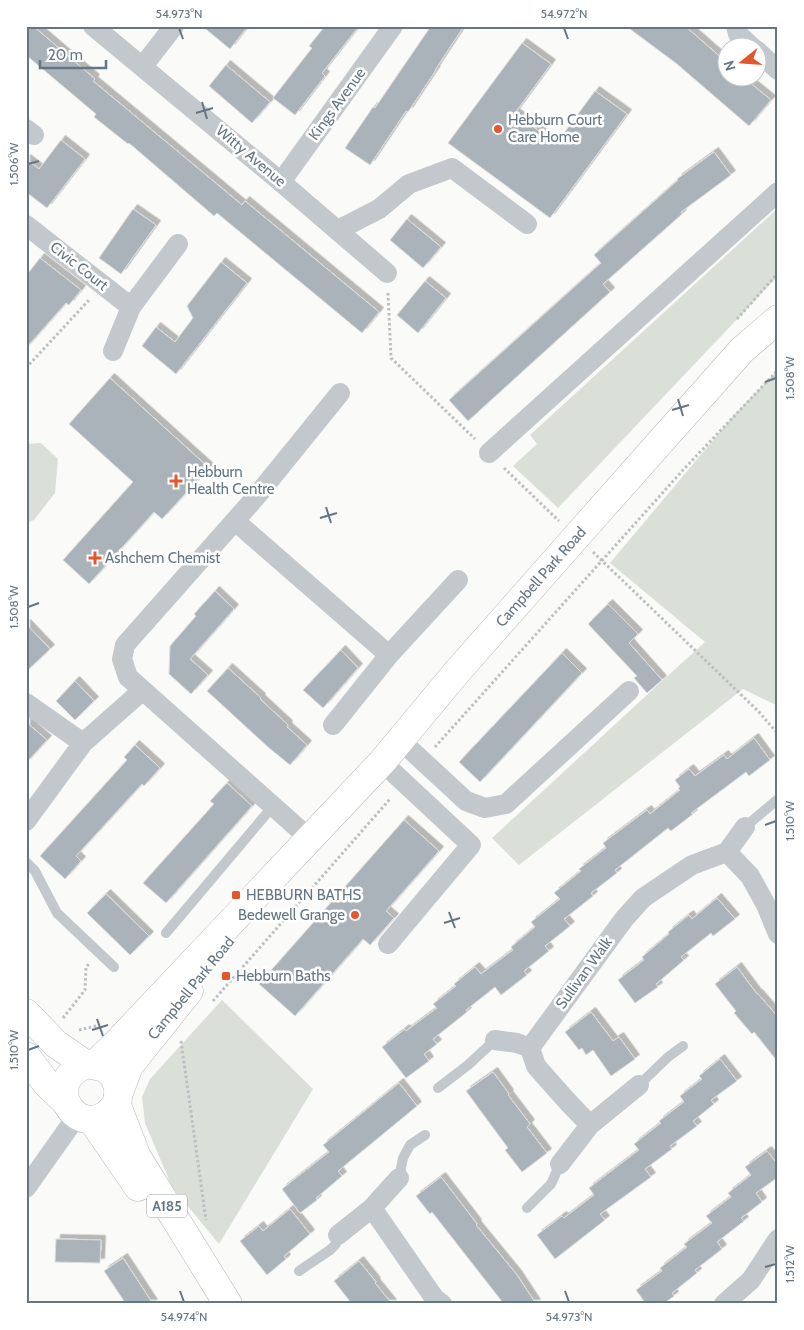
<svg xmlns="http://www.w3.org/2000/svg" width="804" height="1330" viewBox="0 0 804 1330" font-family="Cabin,sans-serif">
	<defs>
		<filter id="shadow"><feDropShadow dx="4.5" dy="-4.5" stdDeviation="0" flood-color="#0004"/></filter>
	</defs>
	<rect width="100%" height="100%" fill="#fafaf8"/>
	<path fill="#dadfd7" d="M778,208V276L558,508L513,466L537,444L530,435Z
		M778,370V706L743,689L519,865L492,838L662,681L705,642L610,563L735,414Z
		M41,443L58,459L55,493L34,520L26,523V444Z
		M222,1000L313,1089L219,1244L172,1187L145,1123L142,1097L150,1079Z"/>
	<path fill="#aab3b9" stroke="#dcdcda" filter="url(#shadow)" d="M26,26H33L95,79L93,81L242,205L245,201L379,312L362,333L217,213L214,216L129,143L128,144L94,117L96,114L26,55Z
		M202,26H248L230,49Z
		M325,26H359L322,73L325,76L295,115L273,98L312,48L309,46Z
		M431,26H464L435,70H436L408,112L406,111L370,165L345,148L373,107L375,108Z
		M626,26H685L726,62V78H744L771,100L749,126L677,64Z
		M522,43L551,64L515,113L556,144L595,91L627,114L550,218L448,143Z
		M226,65L270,102L252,123L209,86Z
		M61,140L85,159L47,208L26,192V159L39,169Z
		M714,152L731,175L681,212L682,214L603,284L610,292L468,421L449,400L601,263L594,255L678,180L677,179Z
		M133,209L156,225L121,274L99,258Z
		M407,219L441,247L423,268L390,240Z
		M40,258L81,290L69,305L66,303L26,348V276Z
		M221,262L247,283L176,374L142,346L156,327L175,342L193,318L187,306Z
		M425,281L446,298L418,333L397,315Z
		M110,378L209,468L162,519L154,512L89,584L63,560L133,482L69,424Z
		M215,591L234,609L190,659L208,675L191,694L169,674L170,646L196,616L194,614Z
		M608,604L638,634L629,643L662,680L647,693L634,678L637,676L588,624Z
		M26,624L50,649L26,672Z
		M341,650L358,668L323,708L303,690Z
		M562,653L582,673L480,782L459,762Z
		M228,668L261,698L260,699L288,725L287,727L307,745L290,765L268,747L207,691Z
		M75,681L94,701L75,720L56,701Z
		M26,722L47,740L26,763Z
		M754,738L770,760L749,776L746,772L691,813L693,814L671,831L668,828L615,870L617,873L591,893L593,896L564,919L570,926L545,946L549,951L524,971L527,975L501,995L495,987L466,1010L467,1012L433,1039L437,1044L424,1054L429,1061L406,1078L382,1047L405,1029L406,1031L437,1008L433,1004L456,986L454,984L475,967L481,974L513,950L511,947L535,927L531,922L560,899L554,893L581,871L579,869L606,848L603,843L647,810L650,814L680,790L678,788L680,787L675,780L689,769L695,776L724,755L727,759Z
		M135,745L160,768L144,786L142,784L76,856L81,861L65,879L40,856L127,760L124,757Z
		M227,783L252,806L166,903L143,883L214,804L210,801Z
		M404,820L439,851L386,911L394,918L370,945L363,939L295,1016L259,984Z
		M106,894L149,936L130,955L87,913Z
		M717,898L735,919L713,936L711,933L681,957L684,960L656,984L658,987L635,1003L618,980L644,960L642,957L669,934L668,932L689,915L692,919Z
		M737,967L757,994H758L778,1017V1062L754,1032L752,1034L734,1013L736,1011L715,984Z
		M591,1012L613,1041L619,1037L635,1059L611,1076L593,1050L586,1055L582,1048L579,1050L565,1032Z
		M720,1059L737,1081L711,1100L714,1104L693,1121L697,1126L670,1146L672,1149L645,1169L651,1177L600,1214L605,1220L555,1259L537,1235L562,1216L564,1218L594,1195L589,1188L639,1150L634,1144L661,1123L659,1121L684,1102L680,1096L702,1079L699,1076Z
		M493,1072L509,1094L508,1095L530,1124L527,1127L547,1153L522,1172L505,1150L508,1148L466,1091Z
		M399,1083L417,1106L338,1171L342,1176L316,1198L317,1200L300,1213L282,1189L329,1152L323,1145Z
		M767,1151L778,1165V1177L756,1193L762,1202L741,1218L744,1221L717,1242L722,1249L695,1270L697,1273L672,1293L674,1296L663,1304H646L636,1290L662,1271L660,1268L687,1247L684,1244L712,1223L706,1216L731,1197L728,1193L751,1175L745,1167Z
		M441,1177L477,1224L476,1225L517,1275L536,1304H504L432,1212L430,1214L416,1196Z
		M290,1209L310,1234L284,1256L286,1259L267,1275L240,1241L259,1226L263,1231Z
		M56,1239L101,1240L100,1263L55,1262Z
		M123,1258L153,1304H126L104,1271Z
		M359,1261L376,1282L375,1283L392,1304H352L334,1281Z"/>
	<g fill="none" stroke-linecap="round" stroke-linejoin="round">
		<g stroke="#b3babf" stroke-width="29">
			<g id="secondary">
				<path id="s1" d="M94,1065L114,1046L382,762L456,673L576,537L742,350L778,319"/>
				<path d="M118,1095L129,1066L189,991"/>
			</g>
		</g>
		<g stroke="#b5babe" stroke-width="29">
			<path id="primary" d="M26,1013L56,1044L85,1064
				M26,1056L47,1084L65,1101
				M85,1064C91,1065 98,1066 104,1068C116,1074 121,1090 117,1102C115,1106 111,1111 107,1114C80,1134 49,1096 72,1073C76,1069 81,1067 85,1064Z
				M116,1103L137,1157L228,1304
				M92,1120L138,1187"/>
		</g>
		<path stroke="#bbbfc2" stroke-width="3" stroke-dasharray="2.5 2.5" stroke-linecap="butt" d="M388,293L391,358L475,439
			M737,319L778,273
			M26,368L89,300
			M504,468L559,521
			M593,552L759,712L778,734
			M435,747L683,470L778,370
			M213,1001L390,799
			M63,1018L85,990L86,967L89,964
			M79,1030L100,1025
			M181,1041L206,1220"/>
		<path stroke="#c3c8cc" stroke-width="10" d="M745,827L778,799
			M26,862L35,871L57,913L114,967
			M166,933L273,806
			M639,1085L668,1057L683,1046
			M438,1088L468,1065L495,1040
			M399,1178L403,1158L410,1145L425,1135
			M527,1208L551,1184L560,1164
			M299,1271L330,1250L336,1244L338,1235"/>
		<path stroke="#c3c8cc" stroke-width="20" d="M93,26L281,182L387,273
			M736,26L738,34L753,48
			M756,50L778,70
			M143,66L174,26
			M26,129L34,135
			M281,182L393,26
			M26,225L131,307
			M338,230L379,209L409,184L452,168L527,224
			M113,351L131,307L178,244
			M489,453L778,192
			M235,521L389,655
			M26,703L83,743
			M333,725L389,655L458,580
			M400,740L466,801L485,808L506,804L629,691
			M382,762L471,845L388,944
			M26,821L83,743L143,690
			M310,839L128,677L122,659L125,645L255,498L340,393
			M727,852L750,876L766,905L778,934
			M495,1040L517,1043L530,1048
			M590,1125L567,1101L536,1066L530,1048L624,919L643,898L692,865L727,852L745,827
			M560,1164L590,1125L639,1085
			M26,1188L77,1116
			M372,1208L435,1299L442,1304
			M338,1235L372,1208L399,1178
			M724,1304L751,1280L778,1239"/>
		<use href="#secondary" stroke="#fff" stroke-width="28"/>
		<use href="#primary" stroke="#fff" stroke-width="28"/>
	</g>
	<path fill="none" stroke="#657683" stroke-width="2" d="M179,28L183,39M564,28L568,39M202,102L207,119M196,113L213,108M28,164L39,161M765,382L776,378M678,399L683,416M672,410L689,405M326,507L331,523M320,518L337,513M28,607L39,603M765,825L776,821M449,912L455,928M444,923L460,918M97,1019L103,1036M92,1030L108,1025M28,1050L39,1046M765,1267L776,1264M180,1291L184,1302M565,1291L569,1302"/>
	<g fill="#e4572e" stroke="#fff" stroke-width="2">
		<circle cx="498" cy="129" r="5"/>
		<path d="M173.5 473.5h5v5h5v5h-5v5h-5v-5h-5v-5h5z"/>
		<path d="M92.5 550.5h5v5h5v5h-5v5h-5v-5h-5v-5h5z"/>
		<rect x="231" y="890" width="10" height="10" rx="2.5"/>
		<circle cx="355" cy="915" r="5"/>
		<rect x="221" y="971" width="10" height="10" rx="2.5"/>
	</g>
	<g text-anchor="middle" stroke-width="5" stroke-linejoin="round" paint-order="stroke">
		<rect fill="#fff" stroke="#939fa8" stroke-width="1" x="147" y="1194.5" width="40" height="23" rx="4"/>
		<g font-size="14" font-weight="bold" fill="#657683">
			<text x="167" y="1211">A185</text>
		</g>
		<g font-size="15" fill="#657683" stroke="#fff">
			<text transform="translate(337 104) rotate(-54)" y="5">Kings Avenue</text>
			<text transform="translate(251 156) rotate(40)" y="5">Witty Avenue</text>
			<text transform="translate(79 266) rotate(38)" y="5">Civic Court</text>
			<text dy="5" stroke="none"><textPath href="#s1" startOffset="662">Campbell Park Road</textPath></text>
			<text transform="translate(584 973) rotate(-54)" y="5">Sullivan Walk</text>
			<text transform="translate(191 988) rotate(-51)" y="5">Campbell Park Road</text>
		</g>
		<g font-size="15" fill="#657683" stroke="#fff" text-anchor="start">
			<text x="508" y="125">Hebburn Court<tspan x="508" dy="17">Care Home</tspan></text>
			<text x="187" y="477">Hebburn<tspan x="187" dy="17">Health Centre</tspan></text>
			<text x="105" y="563">Ashchem Chemist</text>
			<text x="246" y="900">HEBBURN BATHS</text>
			<text x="345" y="920" text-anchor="end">Bedewell Grange</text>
			<text x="236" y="981">Hebburn Baths</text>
		</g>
	</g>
	<rect width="804" height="1330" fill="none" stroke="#ffffff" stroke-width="55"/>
	<g transform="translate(742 62) rotate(253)"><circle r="24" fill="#ffffff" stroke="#c1c8cd"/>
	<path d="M0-4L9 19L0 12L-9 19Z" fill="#e4572e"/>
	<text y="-8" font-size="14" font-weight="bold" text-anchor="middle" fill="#657683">N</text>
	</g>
	<path d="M40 60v8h66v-8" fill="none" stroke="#657683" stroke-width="2.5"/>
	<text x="48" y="60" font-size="15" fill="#657683" stroke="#ffffff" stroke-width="4" paint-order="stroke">20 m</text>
	<rect x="28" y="28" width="748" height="1274" fill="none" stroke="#657683" stroke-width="2"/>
	<g font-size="12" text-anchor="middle" fill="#657683">
		<text x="179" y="18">54.973°N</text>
		<text x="564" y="18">54.972°N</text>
		<text transform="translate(14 164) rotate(-90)" y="4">1.506°W</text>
		<text transform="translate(790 378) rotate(-90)" y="4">1.508°W</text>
		<text transform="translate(14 607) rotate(-90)" y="4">1.508°W</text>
		<text transform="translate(790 821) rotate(-90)" y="4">1.510°W</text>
		<text transform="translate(14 1050) rotate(-90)" y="4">1.510°W</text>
		<text transform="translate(790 1264) rotate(-90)" y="4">1.512°W</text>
		<text x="184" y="1321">54.974°N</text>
		<text x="569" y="1321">54.973°N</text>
	</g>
</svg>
